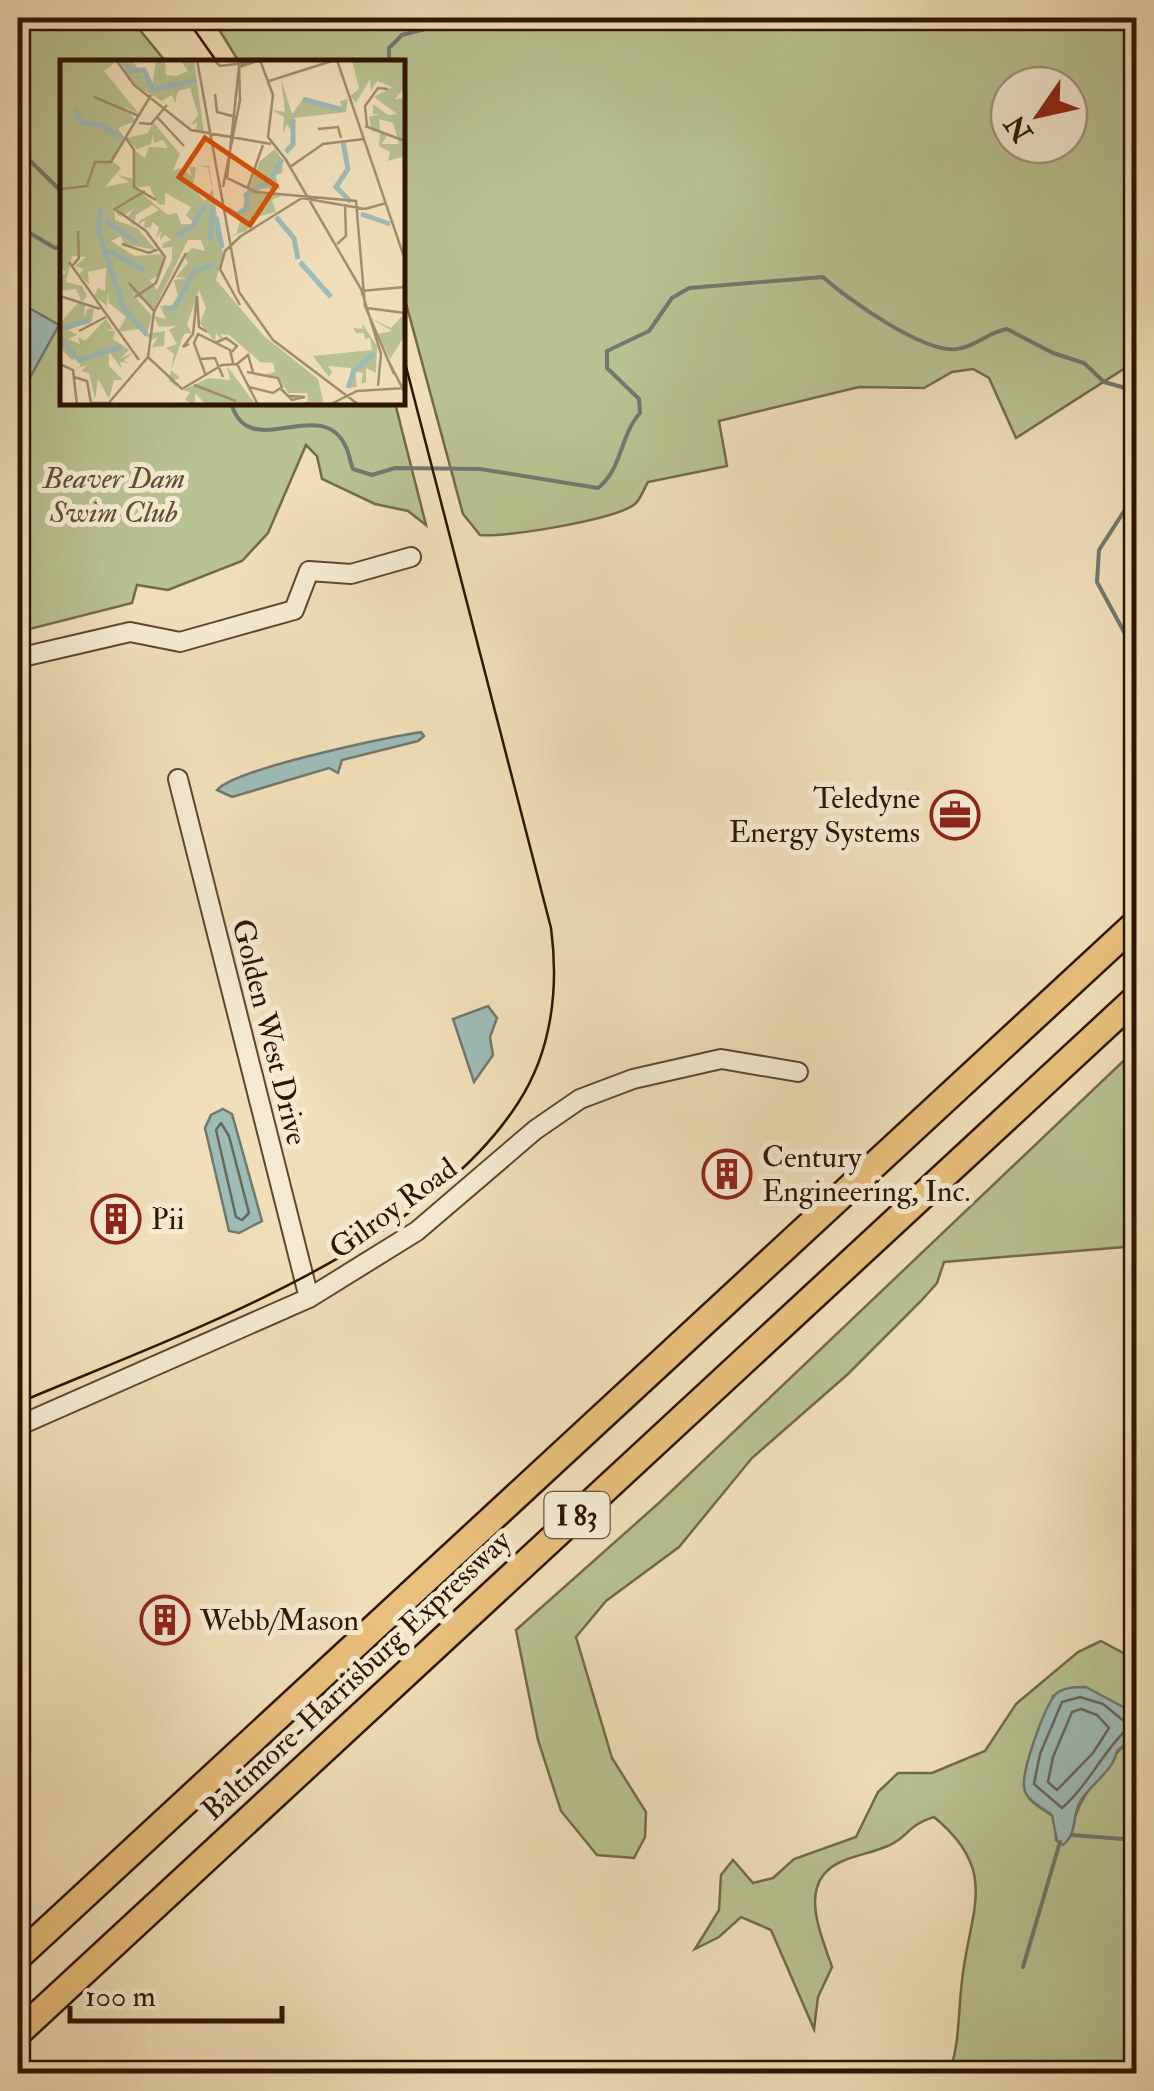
<svg xmlns="http://www.w3.org/2000/svg" width="1154" height="2091" viewBox="0 0 1154 2091" font-family="'IM FELL Double Pica',serif">
	<rect width="100%" height="100%" fill="#f0deb8"/>
	<filter id="stains"><feTurbulence type="fractalNoise" baseFrequency=".002" numOctaves="4"/><feColorMatrix values="0 0 0 0 .2 0 0 0 0 .09 0 0 0 0 .02 0 0 0 .5 -.17"/></filter>
	<radialGradient id="worn" r=".72"><stop offset=".6" stop-color="#630" stop-opacity="0"/><stop offset="1" stop-color="#630" stop-opacity=".3"/></radialGradient>
	<path fill="#b8c190" stroke="#736a48" stroke-width="2.5" fill-rule="evenodd" d="M18,18H130L166,62H62V402L395,403L426,525L408,511L375,504L322,479L317,456L306,445L268,533L242,561L168,590L137,585L132,603L18,632Z
		M212,18H1136V361L1016,438L989,378L973,369L952,372L924,388L859,387L719,421L727,466L648,482C645,487 641,498 636,503C620,519 505,538 480,535L463,514L403,292L402,62H239ZM1069,85V145H1009V85Z
		M1136,1049V1246L944,1262L937,1283L921,1301L848,1374L752,1458L679,1547L606,1601L576,1637L612,1758L646,1812L645,1837L634,1858L597,1855L561,1811L538,1740L516,1630L660,1502Z
		M1101,1641L1136,1660V1714L1127,1709L1053,1696C1046,1720 1013,1776 1029,1798C1035,1806 1047,1811 1055,1818L1056,1839L1074,1825C1074,1802 1118,1747 1136,1735V2073H949C960,2045 958,2011 962,1981C969,1911 1001,1872 934,1817C908,1825 909,1836 890,1845C875,1852 860,1854 845,1860C795,1879 820,1931 832,1967L818,1997L814,2029L771,1930L741,1917L719,1937L695,1949L719,1910L721,1875L733,1860L753,1883L773,1878L794,1859L856,1837L878,1792L898,1773H932L985,1751L1016,1704L1078,1652Z"/>
	<path fill="#9dbbb7" stroke="#71786e" stroke-width="2.5" d="M24,305L59,325L28,381L18,375V317Z
		M421,732L424,736L418,741L342,760L338,773L329,768L232,797L217,790C237,768 385,738 421,732Z
		M488,1006L497,1018L490,1037L493,1055L474,1082L453,1019Z
		M223,1109L232,1114L262,1221L239,1233L229,1231L205,1128L211,1115Z
		M1086,1687L1136,1714V1735L1117,1751C1113,1772 1091,1783 1080,1802C1071,1818 1078,1833 1063,1845L1057,1841L1052,1815C1043,1808 1025,1800 1024,1787C1022,1770 1044,1708 1055,1695C1062,1687 1076,1687 1086,1687Z"/>
	<g fill="none" stroke-linecap="round" stroke-linejoin="round">
		<path stroke="#66685c" stroke-width="2.5" d="M221,1123L229,1136L249,1213L242,1220L236,1217L216,1130Z
			M1080,1697L1103,1704L1130,1726C1104,1749 1088,1786 1062,1808L1034,1784L1040,1754L1062,1702Z
			M1081,1709L1097,1715L1109,1728L1093,1753L1057,1790L1048,1782L1053,1757L1072,1712Z"/>
		<path stroke="#71786e" stroke-width="4" d="M389,62V48L402,35L467,18
			M18,149L62,192
			M18,226L55,248L62,247
			M231,402C247,465 320,394 345,445C349,452 350,462 353,469L372,475L395,468L480,469L598,488C622,470 620,435 640,413L639,399L607,368V351L649,331L672,298L689,288L823,277C847,299 925,354 957,349C975,347 988,332 1007,329L1053,353L1084,363L1104,382L1136,391
			M1136,448L1128,459L1132,481L1128,505L1099,550L1097,582L1136,654
			M1072,1835L1136,1840
			M1023,1967L1060,1842"/>
		<g stroke="#5e462e" stroke-width="22">
			<path id="minor" d="M18,658L130,632L180,642L294,610L309,571L351,574L411,557
				M178,779L309,1298
				M18,1426L309,1298L417,1231L535,1130L580,1099L633,1079L721,1059L798,1072"/>
		</g>
		<g stroke="#2e1400" stroke-width="30">
			<path id="highway" d="M18,1957L1136,923
				M18,2033L1136,998"/>
		</g>
		<use href="#minor" stroke="#f5ead1" stroke-width="18"/>
		<use href="#highway" stroke="#e8bf7c" stroke-width="25"/>
		<path stroke="#2e1400" stroke-width="2.5" d="M186,18L217,62
			M18,1403C175,1336 422,1252 518,1103C552,1051 559,988 551,928L402,351"/>
	</g>
	<defs>
		<g id="office-ring" transform="scale(2.5)"><circle r="9.5" fill="#f5ead1" stroke="#8f2418" stroke-width="1.5"/><path d="M-6-3h4V-5.5h4V-3h4V5H-6ZM-1-4.5V-3h2v-1.5ZM-6 0V1H6V0Z" fill="#8f2418"/></g>
		<g id="building-ring" transform="scale(2.5)"><circle r="9.5" fill="#f5ead1" stroke="#8f2418" stroke-width="1.5"/><path d="M-4-6H4V6H1V3H-1V6H-4ZM-2.5-4.3h1.7v1.8h-1.7ZM.8-4.3h1.7v1.8H.8ZM-2.5-1h1.7V.8h-1.7ZM.8-1h1.7V.8H.8Z" fill="#8f2418"/></g>
	</defs>
	<g fill-rule="evenodd">
		<use href="#office-ring" x="955" y="815"/>
		<use href="#building-ring" x="727" y="1174"/>
		<use href="#building-ring" x="116" y="1219"/>
		<use href="#building-ring" x="165" y="1620"/>
	</g>
	<g text-anchor="middle" stroke-width="10" stroke-linejoin="round" paint-order="stroke">
		<rect fill="#f5ead1" stroke="#6a543f" stroke-width="2.5" x="544.5" y="1492" width="65" height="46" rx="8"/>
		<g font-size="28" font-weight="bold" fill="#2e1400">
			<text x="577" y="1525">I 83</text>
		</g>
		<g font-size="30" font-style="italic" fill="#5e5132" stroke="#f5ead1">
			<text x="114" y="488">Beaver Dam<tspan x="114" dy="34">Swim Club</tspan></text>
		</g>
		<g font-size="30" fill="#2e1400" stroke="#f5ead1" text-anchor="start">
			<text x="920" y="808" text-anchor="end">Teledyne<tspan x="920" dy="34">Energy Systems</tspan></text>
			<text x="762" y="1167">Century<tspan x="762" dy="34">Engineering, Inc.</tspan></text>
			<text x="151" y="1229">Pii</text>
			<text x="200" y="1630">Webb/Mason</text>
		</g>
		<g font-size="30" fill="#2e1400" stroke="#f5ead1">
			<text transform="translate(270 1032) rotate(76)" y="10">Golden West Drive</text>
			<text transform="translate(393 1208) rotate(-36)" y="10">Gilroy Road</text>
			<text transform="translate(356 1675) rotate(-43)" y="10">Baltimore-Harrisburg Expressway</text>
		</g>
	</g>
	<g transform="translate(60 60)">
		<rect width="345" height="345" fill="#f0deb8"/>
		<path d="M0,0H72L92,27L96,0H105L106,15L116,16L128,11L120,0H134L144,73L136,71L137,62L131,65L138,55L130,28L118,31L115,43L112,35L102,41L74,25L57,1L44,11L79,54L65,47L76,61L58,68L65,79L52,101L61,108L45,127L69,122L58,115L74,119L75,91L85,98L89,87L108,88L103,80L94,83L93,74L91,84L77,89L67,78L88,73L93,62L120,94L113,111L120,108L132,116L129,107H136L133,128L145,141L152,129L148,108L139,105L149,106L163,195L156,220L204,276L258,319L264,345H235L248,341L247,333H228L219,318L203,315L215,312L213,303L200,302L169,275L160,274L164,279L159,285L162,281L156,273L155,282L140,263L146,248L139,230L127,265L132,273L124,274L111,310L120,318L114,320L117,327L109,321L114,294L106,288L117,284L109,270L116,266L99,267L94,256L106,259L100,246L111,247L118,236L114,220L127,218L116,217L128,203L124,196L132,188L145,191L141,180H128L94,249L71,232L92,256L87,274L105,271L104,286L92,287L98,277L91,280L79,269L58,272L66,257L49,243L48,232L47,246L34,236L38,228L45,231L46,208L28,212L29,225L19,214L24,209L15,206L26,197L12,196L6,222L22,226L27,236L22,242L16,229L0,231V215L7,212L0,210ZM89,126L98,144L105,145V133L131,147L126,155L135,164H121L117,153L108,155L75,128ZM92,145L99,150L79,161L78,165L85,160L84,168L91,167L92,162L99,167L96,179L101,171L100,180L105,175L111,180L103,183L102,188L112,187V200L97,230L90,220L101,214L103,194L75,196L51,181L61,176L64,184L96,190L77,168L55,160V150L57,154L62,158L58,150L63,156L74,148L66,160L72,158L71,164L74,165L76,155ZM292,0H345V27L335,39L345,38V96L328,101L330,92L319,86L320,72L327,75L322,84H339L333,63L319,59L320,72L312,71L309,57L320,54H313V44L328,55L337,54L314,37L332,27L317,21L311,31L310,19L296,43L290,36L299,29ZM221,19L232,54L243,39L282,49L280,41L288,39L286,52L234,58L231,71L227,64L223,74L224,57L212,50L225,52ZM215,89L223,101L222,113L215,115L220,129L189,128L200,101ZM187,130L225,134L212,140L216,152L196,157L186,171L166,178L177,173ZM19,242L25,245L24,258L27,249L34,248L32,261L8,270L17,275L8,279L20,284L18,277L25,281L46,259L53,269L45,270L55,271L53,279L69,290L61,298L72,293L64,301L70,303L60,302L62,309L49,292V306L63,320H54L49,339L38,319L35,339L29,313L21,311L27,305L15,309L21,306L15,296L13,301L1,289L0,263ZM345,253V275L330,299L318,274L332,271L310,258L331,268ZM302,263L317,286L316,313L306,308V322L301,324L303,313L295,311L297,327L289,328L291,308L268,306L272,312L269,317L253,296L312,290L310,278L305,279L304,273H296L293,268L303,269ZM167,306L196,345L145,344L135,333V345L125,340L130,332L123,330L149,318L170,320Z" fill="#b8c190" fill-rule="evenodd"/>
		<path fill="none" stroke="#9dbbb7" stroke-width="5" d="M63,0L72,11L84,10L93,30L136,20M243,39L283,50M15,50L23,63L42,65L61,78M283,82L288,109L276,127L291,142M226,92L233,84V59M40,147L39,173L63,247L87,275M168,149L177,155L188,147L186,135L210,121L222,99M301,154L330,164M156,157L162,188M216,157L234,178L238,199M45,161L78,182M116,176L132,167L145,146M150,181L153,146M48,190L84,210M240,202L271,237M104,248H114L135,210L154,205M0,269L30,260M0,278L19,300L62,287M288,328L294,311L314,294"/>
		<path fill="none" stroke="#a28d6e" stroke-width="2.5" d="M56,0L74,25L131,70L211,84M137,0L179,232L213,280L299,345M154,0L160,6L200,1M200,0L213,35L208,77L227,101M200,0L179,7L167,118L196,132L296,141L305,246L334,314M277,0L345,200M209,21L275,0M155,34L157,52L176,57M34,37L79,56M97,57L124,86M79,63L91,64L107,45M305,66L345,81M307,66L305,46L318,28L328,29M258,69L278,67L281,78M66,78L74,90V127L96,140M226,100L301,229L321,294L318,326M230,107L263,84L304,79M163,127L180,40L179,5M188,127L203,85M0,129L27,126L35,102H51L91,35M181,176L242,138L305,149L326,143M62,184L89,193L98,189M277,184L286,176L285,144M9,202L79,300M12,206L19,198L18,171M69,223L94,251M301,231L345,227M0,236L40,249M75,237L96,223L105,197L86,171L55,149L85,131M180,245L160,209L165,191L181,176M307,248L345,253M19,271L46,257M155,283L166,278L177,286L172,292M129,284L123,287L133,274L137,236L139,267L147,272M88,297L94,252L126,193M139,299L155,298L163,317M329,302L345,333M0,304L13,310L17,345M177,304L188,295L193,312M187,312L218,318L222,327L213,333L189,327M146,316L134,283L138,274L170,290L173,303M14,317L27,321L31,343H48M134,325L176,341M220,328L232,340L245,337L229,336M47,345L88,297L122,329L162,305L177,304L198,345M269,345L297,331L345,328"/>
		<path fill="#d5520b" fill-opacity="0.15" stroke="#d5520b" stroke-width="5" d="M145,78L216,126L190,165L119,117Z"/>
		<rect width="345" height="345" fill="none" stroke="#2e1400" stroke-width="5"/>
	</g>
	<rect width="1154" height="2091" fill="none" stroke="#f0deb8" stroke-width="60"/>
	<rect x="20" y="20" width="1114" height="2051" fill="none" stroke="#2e1400" stroke-width="5"/>
	<rect x="30" y="30" width="1094" height="2031" fill="none" stroke="#2e1400" stroke-width="2.5"/>
	<g transform="translate(1039 115) rotate(236)"><circle r="48" fill="#f5ead1" stroke="#a5947d" stroke-width="2.5"/>
	<path d="M0-8L18 38L0 25L-18 38Z" fill="#8f2418"/>
	<text y="-15" font-size="28" font-weight="bold" text-anchor="middle" fill="#2e1400">N</text>
	</g>
	<path d="M70 2006v15h212v-15" fill="none" stroke="#2e1400" stroke-width="5"/>
	<text x="85" y="2006" font-size="30" fill="#2e1400" stroke="#f5ead1" stroke-width="8" paint-order="stroke">100 m</text>
	<rect width="100%" height="100%" filter="url(#stains)"/>
	<rect width="100%" height="100%" fill="url(#worn)"/>
</svg>
